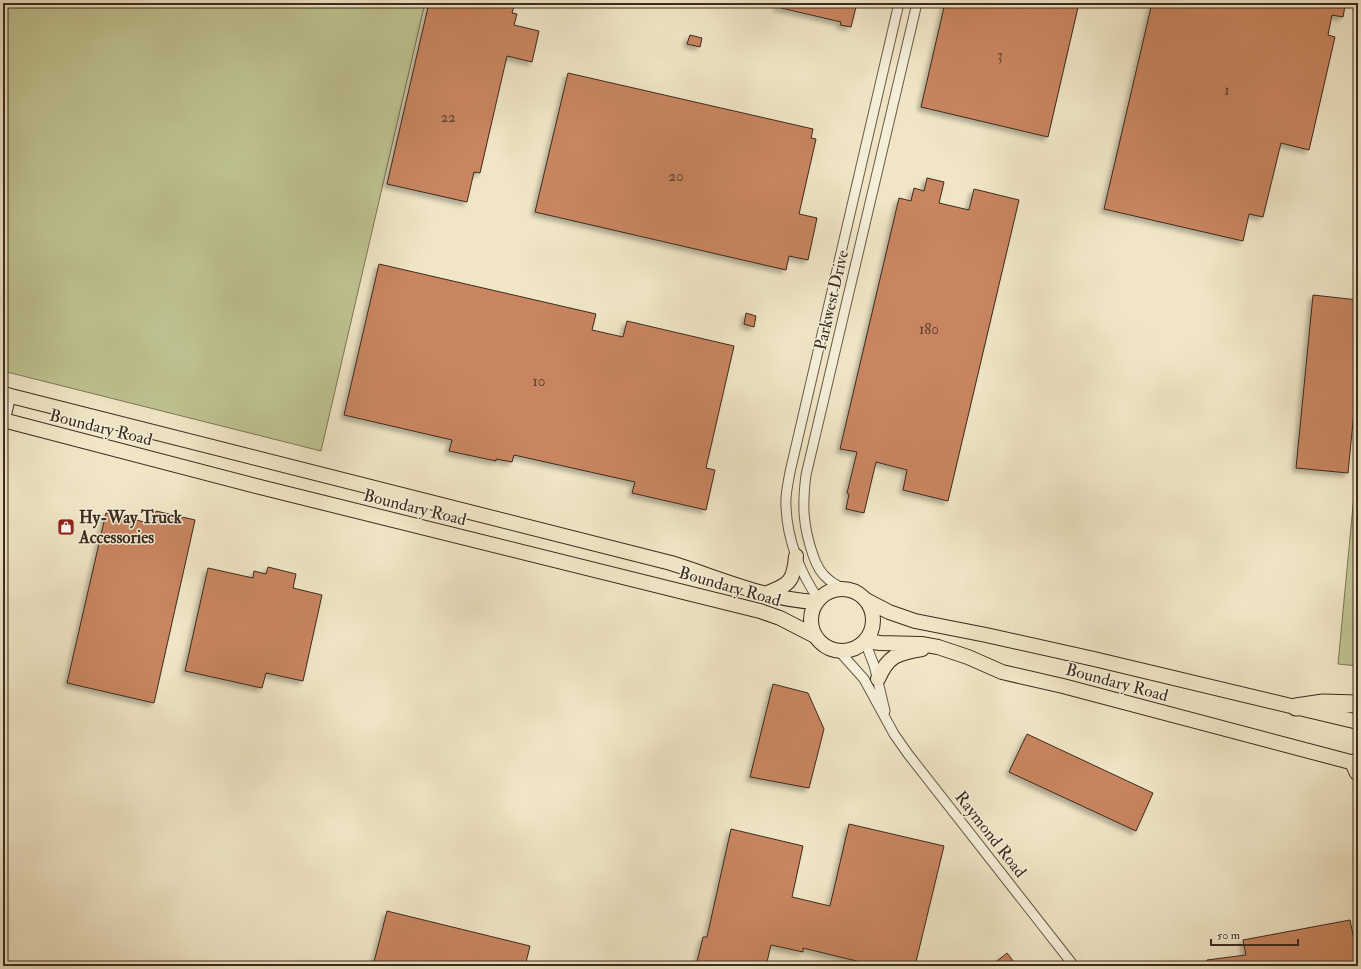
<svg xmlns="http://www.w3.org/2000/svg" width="1361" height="969" viewBox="0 0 1361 969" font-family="'IM FELL Double Pica',serif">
	<defs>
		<filter id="shadow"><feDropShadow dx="-3.5" dy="3.5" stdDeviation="2" flood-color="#0004"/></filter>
	</defs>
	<rect width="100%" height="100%" fill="#f0e6c6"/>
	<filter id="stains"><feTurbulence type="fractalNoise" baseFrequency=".005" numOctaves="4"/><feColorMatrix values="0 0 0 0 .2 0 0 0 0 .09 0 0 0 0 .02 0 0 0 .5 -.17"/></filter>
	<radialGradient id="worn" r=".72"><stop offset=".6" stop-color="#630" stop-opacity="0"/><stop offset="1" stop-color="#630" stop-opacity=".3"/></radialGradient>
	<path fill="#bfc391" stroke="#7e7758" d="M3,3H425L321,451L3,371Z
		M1358,453V666L1338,664Z"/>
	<path fill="#c88561" stroke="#3c2b1e" filter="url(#shadow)" d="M429,3H515L512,13L517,14L514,25L539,31L532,62L507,56L480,173L474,172L467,202L387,184Z
		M777,3H857L851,27L840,25L841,22L777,7Z
		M945,3H1079L1048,137L921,107Z
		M1152,3H1331L1345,6L1343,17L1332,15L1328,35L1335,37L1309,150L1281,143L1263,217L1249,214L1243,241L1104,209Z
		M690,35L702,38L700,47L687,44Z
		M568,73L813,129L811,138L816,139L799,214L817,218L808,260L789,256L786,270L535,212Z
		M927,178L944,182L939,203L969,210L974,189L1019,200L948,501L903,490L907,470L876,462L864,513L846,509L849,494L847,493L857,452L840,449L899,198L911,201L914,188L924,191Z
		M379,264L596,314L592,330L623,337L627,321L734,346L706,468L715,470L706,510L632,493L635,482L514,455L512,462L496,459V461L449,451L452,440L344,415Z
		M1313,295L1358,300V371L1348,473L1296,468Z
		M746,313L756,316L754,327L744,324Z
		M156,511L195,520L154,703L67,683L106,513L153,524Z
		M268,567L296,574L293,588L322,595L303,681L266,673L262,688L185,671L208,568L253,578L254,571L266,574Z
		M773,684L808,693L824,729L809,788L750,777Z
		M1027,734L1153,793L1136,831L1009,772Z
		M849,824L944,846L915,966H877L803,948V952L771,945L766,966H696L703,937H707L731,829L803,846L792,897L830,906Z
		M387,911L530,946L525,966H373Z
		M1350,920L1358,959V966H1208L1207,960L1246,955L1243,940Z
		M1007,953L1017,966H991Z"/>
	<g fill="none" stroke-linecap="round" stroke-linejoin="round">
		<g stroke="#695a48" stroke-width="11">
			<path id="street" d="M847,589C840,587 833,584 828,579C820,573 816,564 813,555C803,526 802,506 806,475L917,3
				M819,600C800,573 787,539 786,506C785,495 788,484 790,472L899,3
				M865,642L874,665L885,711
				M839,651L864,679L894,734L908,754L1074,966"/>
		</g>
		<g stroke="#3c2b1e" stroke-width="15">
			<path id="secondary" d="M3,421L9,395"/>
		</g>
		<g stroke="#3c2b1e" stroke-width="16">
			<path id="primary" d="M3,394L671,563C719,578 767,600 817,602
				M3,420L260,487L760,611L780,618L815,636
				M811 620a31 31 0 1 1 62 0a31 31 0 1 1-62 0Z
				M765,594C789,585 794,582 796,556
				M866,600L889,612L915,621L986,635L1094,659L1358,722
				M866,641L880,643L921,644L938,647L968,657L1002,672L1063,686L1358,764
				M878,679C888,656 897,653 922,649"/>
		</g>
		<g stroke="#3c2b1e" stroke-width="19">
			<path id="highway" d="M1296,707L1323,703L1358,704
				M1354,763L1358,772"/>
		</g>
		<use href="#street" stroke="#f5efda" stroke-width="9"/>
		<use href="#secondary" stroke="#f5efda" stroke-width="13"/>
		<use href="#primary" stroke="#f0e6c6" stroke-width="14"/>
		<use href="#highway" stroke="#f0e6c6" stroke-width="17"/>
	</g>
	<defs>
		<g id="shop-square" transform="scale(0.9)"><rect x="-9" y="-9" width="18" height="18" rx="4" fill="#8f2418" stroke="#f5efda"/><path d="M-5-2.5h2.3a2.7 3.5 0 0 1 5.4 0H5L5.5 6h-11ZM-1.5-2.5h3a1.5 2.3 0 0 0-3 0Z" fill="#fff"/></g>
	</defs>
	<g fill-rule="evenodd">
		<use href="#shop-square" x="66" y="527"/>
	</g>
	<g text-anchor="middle" stroke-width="3" stroke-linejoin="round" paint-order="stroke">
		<g font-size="15" fill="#5f422f">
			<text x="1000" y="60">3</text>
			<text x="1227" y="95">1</text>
			<text x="448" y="122">22</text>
			<text x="676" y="181">20</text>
			<text x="929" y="334">180</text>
			<text x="539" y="386">10</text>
		</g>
		<g font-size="17" fill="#3c2b1e" stroke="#f5efda">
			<text transform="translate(831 300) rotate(-77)" y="6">Parkwest Drive</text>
			<text transform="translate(101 427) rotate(14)" y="6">Boundary Road</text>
			<text transform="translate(415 507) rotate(14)" y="6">Boundary Road</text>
			<text transform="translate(730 586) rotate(16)" y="6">Boundary Road</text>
			<text transform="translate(1117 682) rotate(15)" y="6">Boundary Road</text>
			<text transform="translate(991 834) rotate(52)" y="6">Raymond Road</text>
		</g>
		<g font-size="17" font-weight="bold" fill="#3c2b1e" stroke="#f5efda" text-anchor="start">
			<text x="79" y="523">Hy-Way Truck<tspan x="79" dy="20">Accessories</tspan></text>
		</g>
	</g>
	<rect width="1361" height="969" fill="none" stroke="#f0e6c6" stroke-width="16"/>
	<rect x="4" y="4" width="1353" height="961" fill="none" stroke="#3c2b1e" stroke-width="2"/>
	<rect x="8" y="8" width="1345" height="953" fill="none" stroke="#3c2b1e"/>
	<path d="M1211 939v6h87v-6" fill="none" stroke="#3c2b1e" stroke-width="2"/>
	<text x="1217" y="939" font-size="12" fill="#3c2b1e" stroke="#f5efda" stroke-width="3" paint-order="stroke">50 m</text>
	<rect width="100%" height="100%" filter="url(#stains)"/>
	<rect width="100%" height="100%" fill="url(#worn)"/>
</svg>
